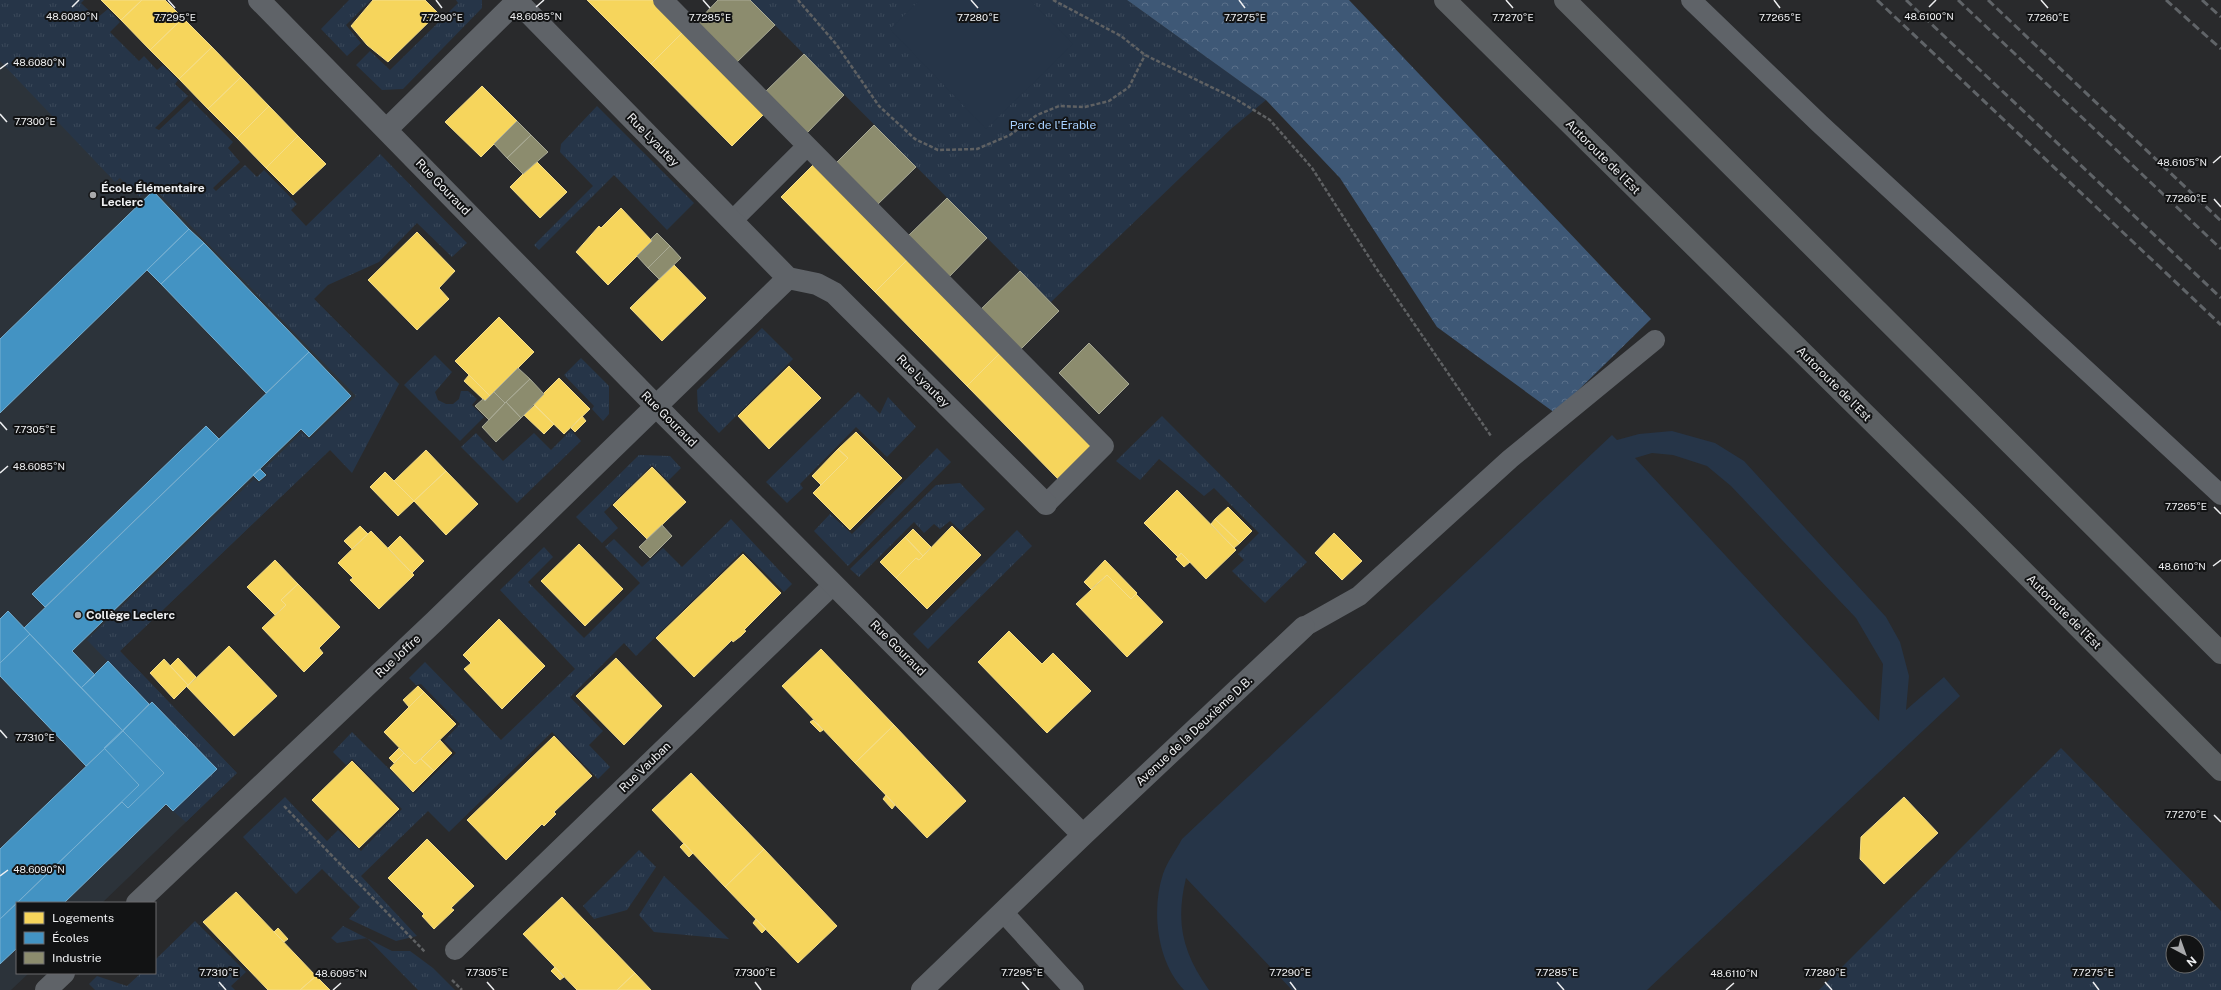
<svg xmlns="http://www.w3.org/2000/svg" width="2221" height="990" viewBox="0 0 2221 990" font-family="'Public Sans',sans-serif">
	<defs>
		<pattern id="grass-tufts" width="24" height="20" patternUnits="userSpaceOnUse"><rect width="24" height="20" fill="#263548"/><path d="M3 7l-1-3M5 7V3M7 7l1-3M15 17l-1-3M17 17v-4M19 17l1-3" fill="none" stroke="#3b495a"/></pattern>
		<pattern id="forest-crowns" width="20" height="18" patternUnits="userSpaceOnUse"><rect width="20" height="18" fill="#3e5876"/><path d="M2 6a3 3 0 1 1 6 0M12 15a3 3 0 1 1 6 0" fill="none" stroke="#5a708a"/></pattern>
	</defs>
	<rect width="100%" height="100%" fill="#292a2c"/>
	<path fill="#2c333a" d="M0,0H16L399,384L120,651L237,773L102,903H17V973H29L11,990H0Z"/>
	<path fill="url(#grass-tufts)" fill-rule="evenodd" d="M0,0H84L81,3L97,18L108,9L120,22L110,32L139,61L144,56L157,70L163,65L178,80L175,84L188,96L155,128L159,130L191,100L233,142L228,148L240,162L213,188L216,191L245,165L257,177L264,170L297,204L291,210L306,226L380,154L467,243L452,257L417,223L379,262L328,285L314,299L399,384L352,473L330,450L120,651L237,773L186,822L173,811L217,769L151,703L149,704L87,640L254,479L259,483L268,475L263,470L302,432L309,440L356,396L153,187L140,197L120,178L115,182L0,61Z
		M349,0H371L346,25L361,43L347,56L321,29Z
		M456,0H482V8L403,89L382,90L356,65L370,51L390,70L458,3Z
		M750,0H1127L1266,100L1232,128L1051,302Z
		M597,106L694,203L667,230L614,175L539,250L534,245L593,186L560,152L561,144Z
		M762,328L793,359L719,433L698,411L697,390Z
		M435,355L452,372L435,392L438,400L446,404H453L459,399L461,391H468L477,399L472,405L484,417L460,441L404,385Z
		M581,358L609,386V414L603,421L592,409L594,406L564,375Z
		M858,392L880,414L888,397L916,427L887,457L856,427L800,484L803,488L787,503L766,482Z
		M1162,416L1307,562L1265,603L1232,571L1244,560L1238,554L1259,533L1214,488L1204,496L1159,459L1140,480L1116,461Z
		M571,430L581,441L517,503L461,447L476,433L503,461L534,433L551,450Z
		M937,448L951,462L848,566L814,531L830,514L852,534Z
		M639,455L670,456L681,468L668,481L652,465L604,512L618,528L602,543L576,517Z
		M960,483L985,509L961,531L950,521L940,529L934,524L924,533L914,522L859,577L850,569L936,485Z
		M731,519L792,584L784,592L743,551L636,656L624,643L570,697L603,731L589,745L610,767L598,779L552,732L449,832L428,811L424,815L361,876L417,936L396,941L349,919L360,907L322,869L296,894L243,837L285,797L327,841L338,830L361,851L402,809L352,759L346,765L333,752L352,732L414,794L456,753L444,741L460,724L421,684L416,685L409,678L425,662L501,740L575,669L500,590L544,547L553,557L528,582L584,638L640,583L605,547L614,539L642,567L663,548L682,567Z
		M1017,530L1032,546L928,649L913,634Z
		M2061,748L2221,911V990H1819ZM2173,942H2197V966H2173Z
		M639,850L656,867L627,910L594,919L583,906Z
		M664,876L729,939L654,932L639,915Z
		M195,921L246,972L231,986L235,990H95L89,984L97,976L127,986L141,973H155V960Z
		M343,926L392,951H410L433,968L455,990H418L367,938L337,943L331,938Z"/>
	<path fill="url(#forest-crowns)" d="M1127,0H1349L1651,319L1555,413L1437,327L1340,178L1266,100Z"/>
	<path fill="#263548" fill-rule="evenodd" d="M920,0H1030L1073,44L986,129L890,29Z
		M1672,431L1715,443L1744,461L1886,617L1900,642L1909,676L1906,710L1944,677L1960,696L1647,990H1292L1186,878C1175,924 1183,953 1209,990H1184C1157,962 1151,910 1163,874C1167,862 1176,850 1182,839L1612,435L1617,440L1639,434ZM1652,453L1673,455L1707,466L1731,486L1856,618L1883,664L1879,721L1635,458Z"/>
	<path fill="#f6d55c" stroke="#f4dd89" d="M101,0H142L121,20Z
		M142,0H165L183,18L150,50L121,20Z
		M373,0H425L438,13L388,62L367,45L351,26Z
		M587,0H653L684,31L651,64Z
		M183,18L212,47L179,79L150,50Z
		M684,31L765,113L732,146L651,64Z
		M212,47L241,77L208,109L179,79Z
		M241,77L269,106L237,138L208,109Z
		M482,86L517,121L481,157L445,122Z
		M269,106L298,136L266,168L237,138Z
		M298,136L326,164L293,195L266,168Z
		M536,161L567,192L540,218L510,187Z
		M815,163L909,258L875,292L781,197Z
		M621,208L652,241L608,285L576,252L599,226L601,228Z
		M417,232L455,271L439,288L449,299L417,330L368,280Z
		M909,258L1001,352L967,386L875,292Z
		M674,265L706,298L662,341L630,308Z
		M499,317L534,352L490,396L455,361Z
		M1001,352L1095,447L1060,481L967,386Z
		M789,366L821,398L769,449L738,416Z
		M469,375L490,396L485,401L464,381Z
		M559,378L590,409L564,434L533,404Z
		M535,405L554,424L544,434L524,415Z
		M582,416L586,421L575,432L571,428Z
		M856,432L902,478L850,530L813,493L848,458L838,449Z
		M838,449L848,458L821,485L812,476Z
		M426,450L446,471L414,501L394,481Z
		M652,467L686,502L647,539L613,505Z
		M446,471L478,504L446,535L414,501Z
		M385,472L414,501L398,516L370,487Z
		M1177,490L1236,550L1206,579L1181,553L1178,557L1144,523Z
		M1228,507L1252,531L1240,543L1215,519Z
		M1215,519L1240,543L1234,548L1211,524Z
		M360,526L368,534L352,549L344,541Z
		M952,526L981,555L927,609L896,578L916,558L919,560L923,556Z
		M913,529L931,547L923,556L905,537Z
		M371,531L414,575L379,609L350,580L353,578L338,563Z
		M1334,533L1362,561L1342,580L1315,553Z
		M400,536L424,561L412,573L388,548Z
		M905,537L923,556L919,560L916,558L896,578L880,562Z
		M579,544L623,589L585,626L541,581Z
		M1181,553L1190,562L1184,567L1176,559Z
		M743,554L781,593L744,630L746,631L741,636L733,642L732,640L694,677L656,638Z
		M275,560L298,584L281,600L286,605L275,615L247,587Z
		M1105,560L1137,593L1131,599L1107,575L1091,589L1084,582Z
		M1107,575L1131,599L1136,594L1163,622L1127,657L1076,604Z
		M298,584L340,627L319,648L323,653L304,672L262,628L286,605L281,600Z
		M499,619L545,666L502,709L464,669L471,663L463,655Z
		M1009,631L1042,664L1053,653L1091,691L1047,733L978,662Z
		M229,646L277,696L234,736L187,687Z
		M821,649L894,725L855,763L782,686Z
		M178,658L196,677L188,685L170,666Z
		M616,658L662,706L624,745L576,696Z
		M164,659L188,685L174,699L150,673Z
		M418,686L424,692L409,707L403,700Z
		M424,692L456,724L415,764L384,732Z
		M813,720L823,730L820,732L810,722Z
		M894,725L966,801L927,838L855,763Z
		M554,736L592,776L554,812L556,814L544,826L542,824L506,860L467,820Z
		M440,740L452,753L434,771L421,759Z
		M399,748L404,753L394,763L389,758Z
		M404,753L415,764L421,759L434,771L413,792L390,768Z
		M352,761L399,809L359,848L312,800Z
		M691,773L764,849L725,887L652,810Z
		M886,795L895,805L892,809L883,799Z
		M1904,797L1938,833L1884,884L1860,859L1861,837Z
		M427,839L474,886L451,908L454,910L434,929L422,916L424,914L388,878Z
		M684,843L693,853L689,857L680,847Z
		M764,849L837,926L798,963L725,887Z
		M236,892L316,976L300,990H268L203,922Z
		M562,897L635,973L617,990H577L523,934Z
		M756,919L766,929L762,933L753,923Z
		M278,928L288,939L284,942L274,932Z
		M555,967L564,977L560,980L551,971Z
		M635,973L651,990H617Z
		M316,976L330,990H300Z"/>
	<path fill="#4393c3" stroke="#76afd1" d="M153,191L189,229L0,413V339Z
		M189,229L204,243L161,284L147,270Z
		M204,243L309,352L266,393L161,284Z
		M309,352L351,396L309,437L301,429L72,651L95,675L81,688L24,628Z
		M206,426L219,439L45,607L32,594Z
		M260,469L266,475L259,481L253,475Z
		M8,611L30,634L0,663V619Z
		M30,634L123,731L86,766L0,676V663Z
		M108,661L149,704L123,731L81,688Z
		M152,702L217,769L173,811L166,804L64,903H17L139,785L104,748Z
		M123,731L164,773L128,808L122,802L0,919V849Z
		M17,903V948L0,964V919Z"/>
	<path fill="#8c8c6e" stroke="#a9aa95" d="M718,0H750L775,25L735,64L695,24Z
		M804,54L844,95L805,135L764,93Z
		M517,121L531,135L507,158L494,144Z
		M874,125L916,167L876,206L835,164Z
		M531,135L548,152L523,174L507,158Z
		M947,198L987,238L948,278L907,237Z
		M657,233L670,246L648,268L637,256L652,241L651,239Z
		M670,246L681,258L659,279L648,268Z
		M1020,271L1059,311L1020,350L980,310Z
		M1089,343L1129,384L1099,414L1059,373Z
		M518,368L530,379L505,403L494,392Z
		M530,379L544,394L521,418L506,402Z
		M494,392L505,403L489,420L475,406L483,399L485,401Z
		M506,402L521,418L496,442L482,427Z
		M662,525L672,536L650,558L639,547Z"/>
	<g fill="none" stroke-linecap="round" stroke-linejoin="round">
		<path stroke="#5f6163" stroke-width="2.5" stroke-dasharray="4 2" stroke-linecap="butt" d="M798,0L836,44L879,106L915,139L938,150L977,149L1010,135L1037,115L1059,106L1085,107L1109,101L1129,87L1145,55
			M1053,0L1121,36L1145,55L1234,98L1270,120L1312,168L1376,268L1491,436
			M284,806L425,952
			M452,980L462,990"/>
		<path stroke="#5f6368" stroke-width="20" d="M663,0L1104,446L1046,504
			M1691,0L1820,124L2221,495
			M732,221L807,146
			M1304,627L1359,596L1510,459L1655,340
			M1003,912L1074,990
			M455,950L834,584"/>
		<path stroke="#5f6368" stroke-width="22" d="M259,0L655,405L1083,835
			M788,278L817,284L834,293L1046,504
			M137,903L435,621L788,278L517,1L387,129
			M46,990L64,973
			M922,990L1083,835L1304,627"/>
		<path stroke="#5c6063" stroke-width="22" d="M1445,0L1971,519L2221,770
			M1565,0L2221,653"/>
		<path stroke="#606468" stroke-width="3" stroke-dasharray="8 4" stroke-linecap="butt" d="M1877,0L2221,325
			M1906,0L2221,298
			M1958,0L2221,249
			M1988,0L2221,221
			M2166,0L2221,49
			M2202,0L2221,17"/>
	</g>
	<path fill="none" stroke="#eeeff1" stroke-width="1.5" d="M168,0L175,8M436,0L442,8M703,0L710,8M971,0L978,8M1239,0L1245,8M1506,0L1513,8M1774,0L1780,8M2041,0L2048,8M72,7L79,0M536,7L544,0M1929,7L1936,0M0,69L8,63M0,114L7,122M2213,163L2221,156M2214,199L2221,207M0,422L7,430M0,473L8,466M2214,507L2221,514M2213,566L2221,560M0,730L7,738M2214,815L2221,822M0,876L8,870M219,982L226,990M487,982L494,990M755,982L761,990M1022,982L1029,990M1290,982L1296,990M1557,982L1564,990M1825,982L1832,990M2093,982L2099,990M333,990L341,983M1726,990L1734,983"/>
	<g fill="#a9aaac" stroke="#121314" stroke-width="1.5">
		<circle cx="93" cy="195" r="4"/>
		<circle cx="78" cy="615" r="4"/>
	</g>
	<g text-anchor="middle" stroke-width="4" stroke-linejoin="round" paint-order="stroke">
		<g font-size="12" fill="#a8d0fe" stroke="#121314">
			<text x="1053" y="129">Parc de l'Érable</text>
		</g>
		<g font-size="12" fill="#eeeff1" stroke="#121314">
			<text transform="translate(653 140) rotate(46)" y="4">Rue Lyautey</text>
			<text transform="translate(1603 157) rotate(45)" y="4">Autoroute de l’Est</text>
			<text transform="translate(443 187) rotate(46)" y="4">Rue Gouraud</text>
			<text transform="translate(923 381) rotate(45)" y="4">Rue Lyautey</text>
			<text transform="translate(1834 384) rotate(45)" y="4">Autoroute de l’Est</text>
			<text transform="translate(669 419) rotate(45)" y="4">Rue Gouraud</text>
			<text transform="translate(2064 612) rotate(45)" y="4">Autoroute de l’Est</text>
			<text transform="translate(898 648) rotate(45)" y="4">Rue Gouraud</text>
			<text transform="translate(398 656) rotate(-43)" y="4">Rue Joffre</text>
			<text transform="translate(1194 731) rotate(-43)" y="4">Avenue de la Deuxième D.B.</text>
			<text transform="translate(645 767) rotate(-44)" y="4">Rue Vauban</text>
		</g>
		<g font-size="12" font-weight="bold" fill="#eeeff1" stroke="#121314" text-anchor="start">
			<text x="101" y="192">École Élémentaire<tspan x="101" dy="14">Leclerc</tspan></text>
			<text x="86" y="619">Collège Leclerc</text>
		</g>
	</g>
	<g font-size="10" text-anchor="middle" fill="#eeeff1" stroke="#121314" stroke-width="4" stroke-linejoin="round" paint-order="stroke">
		<text x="72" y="20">48.6080°N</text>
		<text x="536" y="20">48.6085°N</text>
		<text x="1929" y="20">48.6100°N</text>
		<text x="175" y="21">7.7295°E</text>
		<text x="442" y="21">7.7290°E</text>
		<text x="710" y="21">7.7285°E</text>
		<text x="978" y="21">7.7280°E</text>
		<text x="1245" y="21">7.7275°E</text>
		<text x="1513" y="21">7.7270°E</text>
		<text x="1780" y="21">7.7265°E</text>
		<text x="2048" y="21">7.7260°E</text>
		<text x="39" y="66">48.6080°N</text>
		<text x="35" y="125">7.7300°E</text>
		<text x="2182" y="166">48.6105°N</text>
		<text x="2186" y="202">7.7260°E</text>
		<text x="35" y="433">7.7305°E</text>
		<text x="39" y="470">48.6085°N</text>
		<text x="2186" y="510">7.7265°E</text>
		<text x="2182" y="570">48.6110°N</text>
		<text x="35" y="741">7.7310°E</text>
		<text x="2186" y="818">7.7270°E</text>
		<text x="39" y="873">48.6090°N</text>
		<text x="219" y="976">7.7310°E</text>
		<text x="487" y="976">7.7305°E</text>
		<text x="755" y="976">7.7300°E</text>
		<text x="1022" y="976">7.7295°E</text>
		<text x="1290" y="976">7.7290°E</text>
		<text x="1557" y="976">7.7285°E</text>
		<text x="1825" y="976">7.7280°E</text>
		<text x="2093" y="976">7.7275°E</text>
		<text x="341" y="977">48.6095°N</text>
		<text x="1734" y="977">48.6110°N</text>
	</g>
	<rect x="16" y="902" width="140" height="72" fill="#121314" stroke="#6a6b6c"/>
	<rect x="24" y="912" width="20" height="12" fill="#f6d55c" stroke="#6a6b6c"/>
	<text x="52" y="922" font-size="12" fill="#eeeff1">Logements</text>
	<rect x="24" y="932" width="20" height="12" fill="#4393c3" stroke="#6a6b6c"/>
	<text x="52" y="942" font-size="12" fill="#eeeff1">Écoles</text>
	<rect x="24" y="952" width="20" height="12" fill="#8c8c6e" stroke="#6a6b6c"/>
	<text x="52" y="962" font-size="12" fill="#eeeff1">Industrie</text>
	<g transform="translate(2185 954) rotate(139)"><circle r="19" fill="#121314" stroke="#6a6b6c"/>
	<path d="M0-3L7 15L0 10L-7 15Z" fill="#a9aaac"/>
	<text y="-6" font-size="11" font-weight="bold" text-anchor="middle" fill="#eeeff1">N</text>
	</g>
</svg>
